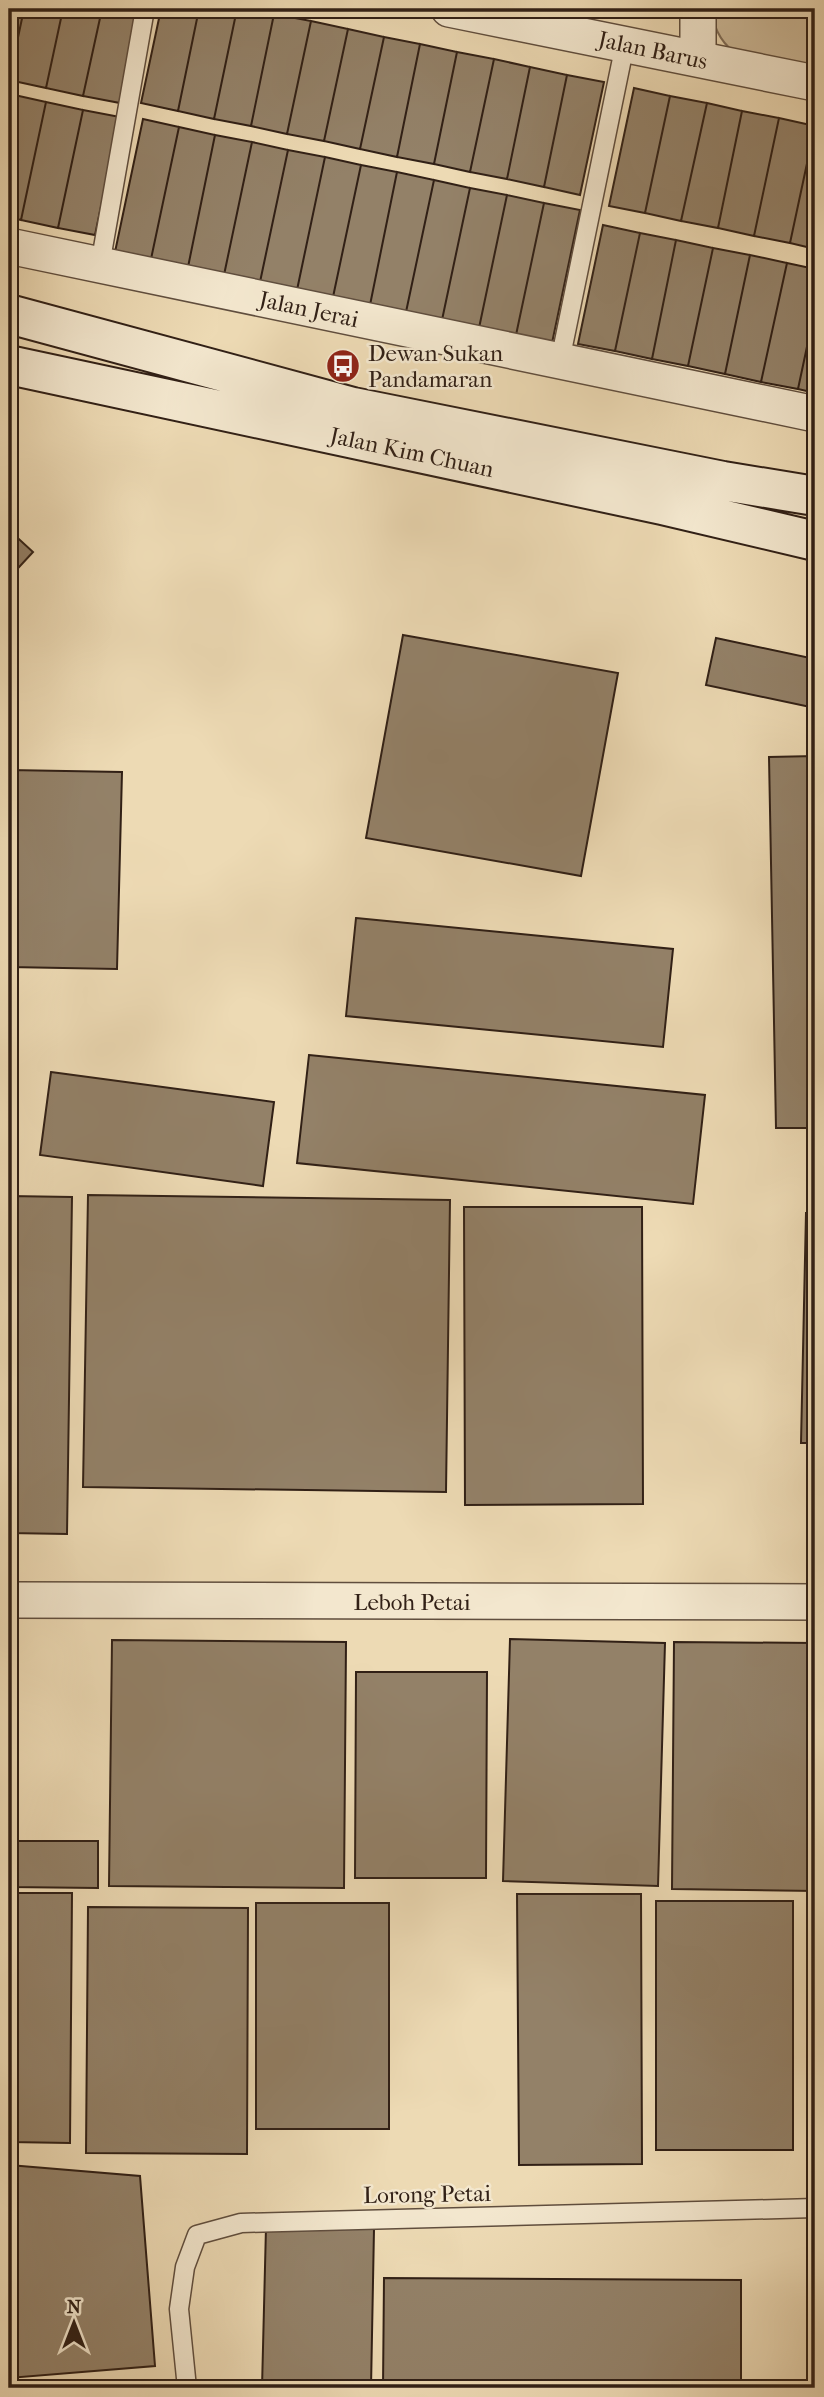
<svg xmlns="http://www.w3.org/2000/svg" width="824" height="2397" viewBox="0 0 824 2397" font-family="'IM FELL French Canon',serif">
	<rect width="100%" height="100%" fill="#eddab4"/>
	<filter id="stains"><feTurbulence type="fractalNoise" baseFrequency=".00286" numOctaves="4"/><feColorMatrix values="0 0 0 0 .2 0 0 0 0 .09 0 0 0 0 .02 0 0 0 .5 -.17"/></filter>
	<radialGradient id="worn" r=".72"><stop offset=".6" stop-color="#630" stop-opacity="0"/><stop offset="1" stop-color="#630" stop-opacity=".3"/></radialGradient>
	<path fill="#cdba99" stroke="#7f6d58" stroke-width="2" d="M711,9H815V74C768,65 719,67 711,9Z"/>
	<path fill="#938168" stroke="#312016" stroke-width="2" d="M9,9H24L9,80Z
		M24,9H63L46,88L9,80Z
		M63,9H102L83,96L46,88Z
		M102,9H140L120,103L83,96Z
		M161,9H199L178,111L141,103Z
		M199,9H237L214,119L178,111Z
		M237,9H249L274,14L251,126L214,119Z
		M274,14L311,21L287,134L251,126Z
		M311,21L348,29L324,141L287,134Z
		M348,29L384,37L360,149L324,141Z
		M384,37L420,44L397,157L360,149Z
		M420,44L457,52L434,164L397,157Z
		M457,52L494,59L470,172L434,164Z
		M494,59L530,67L507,179L470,172Z
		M530,67L567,75L544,187L507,179Z
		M567,75L604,82L580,195L544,187Z
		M634,88L670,96L645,213L609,206Z
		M10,94L46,102L21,220L9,217Z
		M670,96L707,103L681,221L645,213Z
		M46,102L83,110L58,228L21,220Z
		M707,103L742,111L718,228L681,221Z
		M83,110L120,117L95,235L58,228Z
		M742,111L779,118L754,236L718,228Z
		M779,118L815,126L790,243L754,236Z
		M143,119L179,127L151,259L115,252Z
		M815,126V249L790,243Z
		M179,127L215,135L188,267L151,259Z
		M215,135L252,142L224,275L188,267Z
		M252,142L288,150L260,282L224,275Z
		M288,150L325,157L297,290L260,282Z
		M325,157L361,165L333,297L297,290Z
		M361,165L397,172L370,305L333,297Z
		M397,172L434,180L406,312L370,305Z
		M434,180L470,188L442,320L406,312Z
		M470,188L507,195L479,328L442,320Z
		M507,195L544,203L516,335L479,328Z
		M544,203L580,210L552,343L516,335Z
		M603,225L640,233L615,351L578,344Z
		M640,233L676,240L652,359L615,351Z
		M676,240L713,248L688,366L652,359Z
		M713,248L750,255L725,374L688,366Z
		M750,255L787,263L761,382L725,374Z
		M787,263L815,269V309L798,389L761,382Z
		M815,309V393L798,389Z
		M9,530L33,552L9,578Z
		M403,635L618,673L581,876L366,838Z
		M716,638L815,659V708L706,685Z
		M815,756V1128H776L769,757Z
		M9,770L122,772L117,969L9,967Z
		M356,918L673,949L663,1047L346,1016Z
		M309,1055L705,1095L693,1204L297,1163Z
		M51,1072L274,1102L263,1186L40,1155Z
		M88,1195L450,1200L446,1492L83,1487Z
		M9,1196L72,1197L67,1534L9,1533Z
		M464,1207H642L643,1504L465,1505Z
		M806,1213H815V1443H801Z
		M510,1639L665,1643L658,1886L503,1881Z
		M112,1640L346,1642L344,1888L109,1886Z
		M674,1642L815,1643V1891L672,1889Z
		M356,1672H487L486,1878H355Z
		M9,1841H98V1888L9,1887Z
		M9,1893H72L70,2143L9,2142Z
		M517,1894H641L642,2164L519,2165Z
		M656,1901H793V2150H656Z
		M256,1903H389V2129H256Z
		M88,1907L248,1908L247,2154L86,2153Z
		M9,2165L140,2176L155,2366L9,2378Z
		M266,2227L374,2229L371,2388H262Z
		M384,2278L741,2280V2388H383Z
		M88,2382V2388H9V2387Z"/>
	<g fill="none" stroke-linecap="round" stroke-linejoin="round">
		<g stroke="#604e3e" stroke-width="21">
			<path id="service" d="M100,265L145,9
				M560,361L625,44
				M187,2388L179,2309L185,2267L197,2235L241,2223L815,2208"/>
		</g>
		<g stroke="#604e3e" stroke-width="38">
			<path id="minor" d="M449,9L815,83
				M698,9V59
				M9,246L815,414
				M9,1600L815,1602"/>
		</g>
		<g stroke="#312016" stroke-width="42">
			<path id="secondary" d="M9,314L353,407L723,481L815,496
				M9,365L662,505L815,541"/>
		</g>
		<use href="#service" stroke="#f3e7ce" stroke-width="18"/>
		<use href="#minor" stroke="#f3e7ce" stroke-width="35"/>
		<use href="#secondary" stroke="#f3e7ce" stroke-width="38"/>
	</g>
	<defs>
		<g id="bus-disc" transform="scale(1.75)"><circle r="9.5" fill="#8f2418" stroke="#f3e7ce"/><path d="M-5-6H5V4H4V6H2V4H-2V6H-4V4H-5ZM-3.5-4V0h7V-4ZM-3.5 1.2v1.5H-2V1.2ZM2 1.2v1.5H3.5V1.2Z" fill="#fff"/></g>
	</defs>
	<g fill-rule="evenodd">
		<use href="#bus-disc" x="343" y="366"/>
	</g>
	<g text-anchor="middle" stroke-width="5" stroke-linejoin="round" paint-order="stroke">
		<g font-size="23" fill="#312016" stroke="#f3e7ce">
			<text transform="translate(653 50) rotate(12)" y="8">Jalan Barus</text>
			<text transform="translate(309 309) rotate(12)" y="8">Jalan Jerai</text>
			<text transform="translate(412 452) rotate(12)" y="8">Jalan Kim Chuan</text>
			<text x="412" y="1610">Leboh Petai</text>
			<text transform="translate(427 2194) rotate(-1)" y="8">Lorong Petai</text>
		</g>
		<g font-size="23" fill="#312016" stroke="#f3e7ce" text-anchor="start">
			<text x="368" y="361">Dewan Sukan<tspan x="368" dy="26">Pandamaran</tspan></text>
		</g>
	</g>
	<rect width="824" height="2397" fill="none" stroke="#eddab4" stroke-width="35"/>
	<rect x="10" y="10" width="803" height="2376" fill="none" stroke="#312016" stroke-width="3.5"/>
	<rect x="18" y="18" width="789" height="2362" fill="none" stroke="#312016" stroke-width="2"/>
	<g transform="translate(74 2323)" stroke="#f3e7ce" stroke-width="5" paint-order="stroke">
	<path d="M0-5L12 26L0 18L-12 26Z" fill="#312016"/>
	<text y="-10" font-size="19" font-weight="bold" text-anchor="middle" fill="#312016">N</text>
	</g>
	<rect width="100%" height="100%" filter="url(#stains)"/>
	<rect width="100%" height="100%" fill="url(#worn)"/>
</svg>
